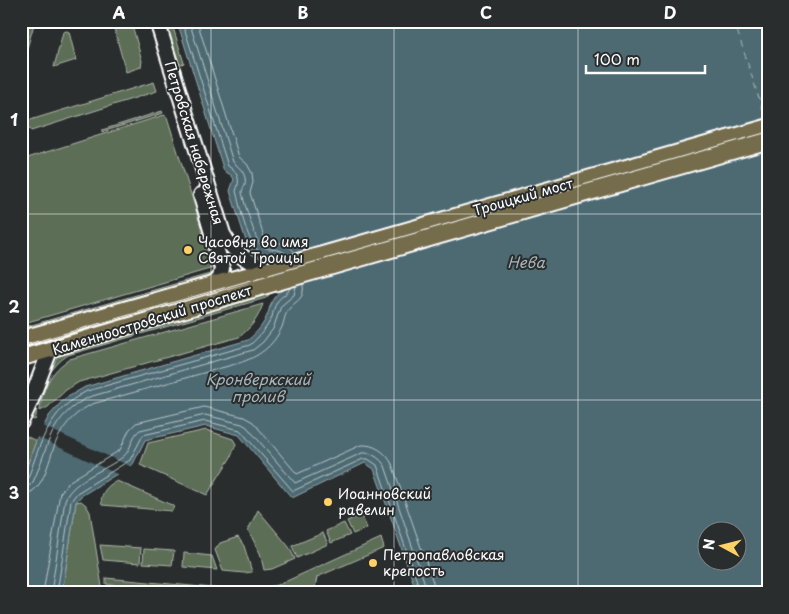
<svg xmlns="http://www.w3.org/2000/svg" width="789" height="614" viewBox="0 0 789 614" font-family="'Playpen Sans',sans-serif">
	<rect width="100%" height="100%" fill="#2a2d2e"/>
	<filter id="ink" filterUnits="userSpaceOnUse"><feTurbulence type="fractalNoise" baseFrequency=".02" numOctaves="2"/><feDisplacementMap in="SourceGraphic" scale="10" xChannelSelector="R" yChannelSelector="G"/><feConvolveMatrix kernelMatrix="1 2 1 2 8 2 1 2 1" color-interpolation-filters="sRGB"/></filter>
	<g filter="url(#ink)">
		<path fill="#5d6e57" stroke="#aeb6ab" d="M21,21H35L21,69Z
			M112,21H131L142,61L141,67L126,72Z
			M164,21H171L184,63L178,65Z
			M67,31L69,32L76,60L54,67L63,32Z
			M154,82L157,91L31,131L30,129L21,131V127L28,124L27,121Z
			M162,111L163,113L102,132V130Z
			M164,115L167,117L213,265V268L21,324V160Z
			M213,273L214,276L21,331V328Z
			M275,288L266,298L68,355C51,366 41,385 37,405C36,410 37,415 35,420L29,418L54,356L241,302Z
			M263,304C258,318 252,327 239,337L79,382L66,390L48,407L40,411C41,391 51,370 70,359Z
			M206,430L233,439L236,444L231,457L207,495L140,465L148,443Z
			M26,436L36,441L21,483V459L26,444L24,443Z
			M117,481L174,506L172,511L102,505C99,495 107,485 117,481Z
			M81,501L86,505L90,512L103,593H62L76,502Z
			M258,510L289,547L295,559L272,569L264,570L260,553L248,530Z
			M361,515L367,528L353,534L347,521Z
			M344,523L350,535L331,543L326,531Z
			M323,533L328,544L297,558L292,546Z
			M238,537L244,546L252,572L244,573L223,571L215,550L220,543Z
			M381,538L384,548L317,577L314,593H269L268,587L278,585Z
			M100,545L141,548L140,563L103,560Z
			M144,549L174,551L172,565L143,563Z
			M184,553L212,556L217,570L183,567Z
			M106,578L245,591L256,589L257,593H171L106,584Z"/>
		<path fill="#4e6b73" stroke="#95a6ab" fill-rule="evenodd" d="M177,21H768V593H417L374,469L365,463L292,498L239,435L206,426L145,440L133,464L81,496L76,502L62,593H21V483L36,441L49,416L64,399L85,387L248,340C254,335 260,329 264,322C273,305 267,300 285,288L277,260L268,261L256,256L247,244L230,191L234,179L231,175L224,171ZM706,532H736V562H706Z"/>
		<path fill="#2a2d2e" d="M43,426L110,457L132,467L119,475L37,437Z"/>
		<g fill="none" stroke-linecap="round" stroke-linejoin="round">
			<path stroke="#b8c4c7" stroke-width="1" d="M182,21L228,166C238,173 241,179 236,191C240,206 247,246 262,253C268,257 275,254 281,257
				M189,21L233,162C240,168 247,174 245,185C244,187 242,190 242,192C242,197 255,236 258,241C264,254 279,245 287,255
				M197,21L239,157L247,164L252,173L253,182L250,193L264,237C273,248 284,236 295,253
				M21,481H25L28,478C42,440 48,411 87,391L250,345C259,337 267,328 272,317C273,312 274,307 277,302C281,296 288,294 290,288
				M21,488L28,487L33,482C50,445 48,418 89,397L253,350L263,342L273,329L281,306L294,295L296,286
				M21,495C47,494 48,454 59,436C67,421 77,412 92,404L239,363C258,357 273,347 282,327C284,322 285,313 289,309C297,299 305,300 303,284
				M43,593L60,493L70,481L120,450L129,430L136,423L204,407L244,417L253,422L297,474L361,445C374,444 386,452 392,464L434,585L435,593
				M51,593L65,500C73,479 107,470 124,456C132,449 131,436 140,430L205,415L242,424L247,427L295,483L362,453C371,452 380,458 385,466L428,593
				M57,593L71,501L77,493L130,460L143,435L205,421L240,430L293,491L363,459H368L377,465L421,593"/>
			<path stroke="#a6b5b9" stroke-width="1" stroke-dasharray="6 5" stroke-linecap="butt" d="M734,21L766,120"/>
			<g stroke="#fff" stroke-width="18">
				<path id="secondary" d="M157,21L223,234C234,254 249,263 270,270
					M201,195L222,268L220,278L214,284
					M21,422L31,400L50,350"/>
			</g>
			<g stroke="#fff" stroke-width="19">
				<path id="primary" d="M21,339L214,284L279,267L768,127
					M21,358L282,281L768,141"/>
			</g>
			<use href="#secondary" stroke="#2a2d2e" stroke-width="14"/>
			<use href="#primary" stroke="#746c4b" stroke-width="15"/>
			<path stroke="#fff" stroke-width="1" d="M21,346L768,132"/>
		</g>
	</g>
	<path fill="none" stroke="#fff" stroke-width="1" stroke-opacity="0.55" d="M211,21V593M394,21V593M578,21V593M21,214H768M21,400H768"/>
	<g fill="#ffd166" stroke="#2a2d2e" stroke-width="2">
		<circle cx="188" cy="250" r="5"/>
		<circle cx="328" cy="502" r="5"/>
		<circle cx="373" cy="563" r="5"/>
	</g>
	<g text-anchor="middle" stroke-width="4" stroke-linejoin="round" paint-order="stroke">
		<g font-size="14" fill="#fff" stroke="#2a2d2e">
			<text transform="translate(194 143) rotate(73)" y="5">Петровская набережная</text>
			<text transform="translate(523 197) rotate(-16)" y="5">Троицкий мост</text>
			<text transform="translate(152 320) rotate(-17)" y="5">Каменноостровский проспект</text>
		</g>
		<g font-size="14" fill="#fff" stroke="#2a2d2e" text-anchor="start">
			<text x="198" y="247">Часовня во имя<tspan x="198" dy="16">Святой Троицы</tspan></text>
			<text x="338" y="499">Иоанновский<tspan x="338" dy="16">равелин</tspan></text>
			<text x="383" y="560">Петропавловская<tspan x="383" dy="16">крепость</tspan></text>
		</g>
		<g font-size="15" font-style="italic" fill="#a6b5b9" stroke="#2a2d2e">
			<text x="526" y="268">Нева</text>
			<text x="258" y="385">Кронверкский<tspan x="258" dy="17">пролив</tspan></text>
		</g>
	</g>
	<rect width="789" height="614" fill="none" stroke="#2a2d2e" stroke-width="55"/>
	<g transform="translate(722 546) rotate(277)"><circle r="24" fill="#2a2d2e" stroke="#7f8182"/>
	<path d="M0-4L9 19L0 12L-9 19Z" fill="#ffd166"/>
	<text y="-8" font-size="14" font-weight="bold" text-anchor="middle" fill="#ffffff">N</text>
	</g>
	<path d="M586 65v8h119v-8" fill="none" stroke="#ffffff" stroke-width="2.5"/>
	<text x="594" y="65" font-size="15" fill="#ffffff" stroke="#2a2d2e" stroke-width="4" paint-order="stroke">100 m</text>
	<rect x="28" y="28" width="734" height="558" fill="none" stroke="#fff" stroke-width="2"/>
	<g font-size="16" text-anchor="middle" font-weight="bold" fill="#fff">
		<text x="119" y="19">A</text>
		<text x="303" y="19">B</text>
		<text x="486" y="19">C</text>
		<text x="670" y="19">D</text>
		<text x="14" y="126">1</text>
		<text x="14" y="313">2</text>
		<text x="14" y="499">3</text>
	</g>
</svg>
